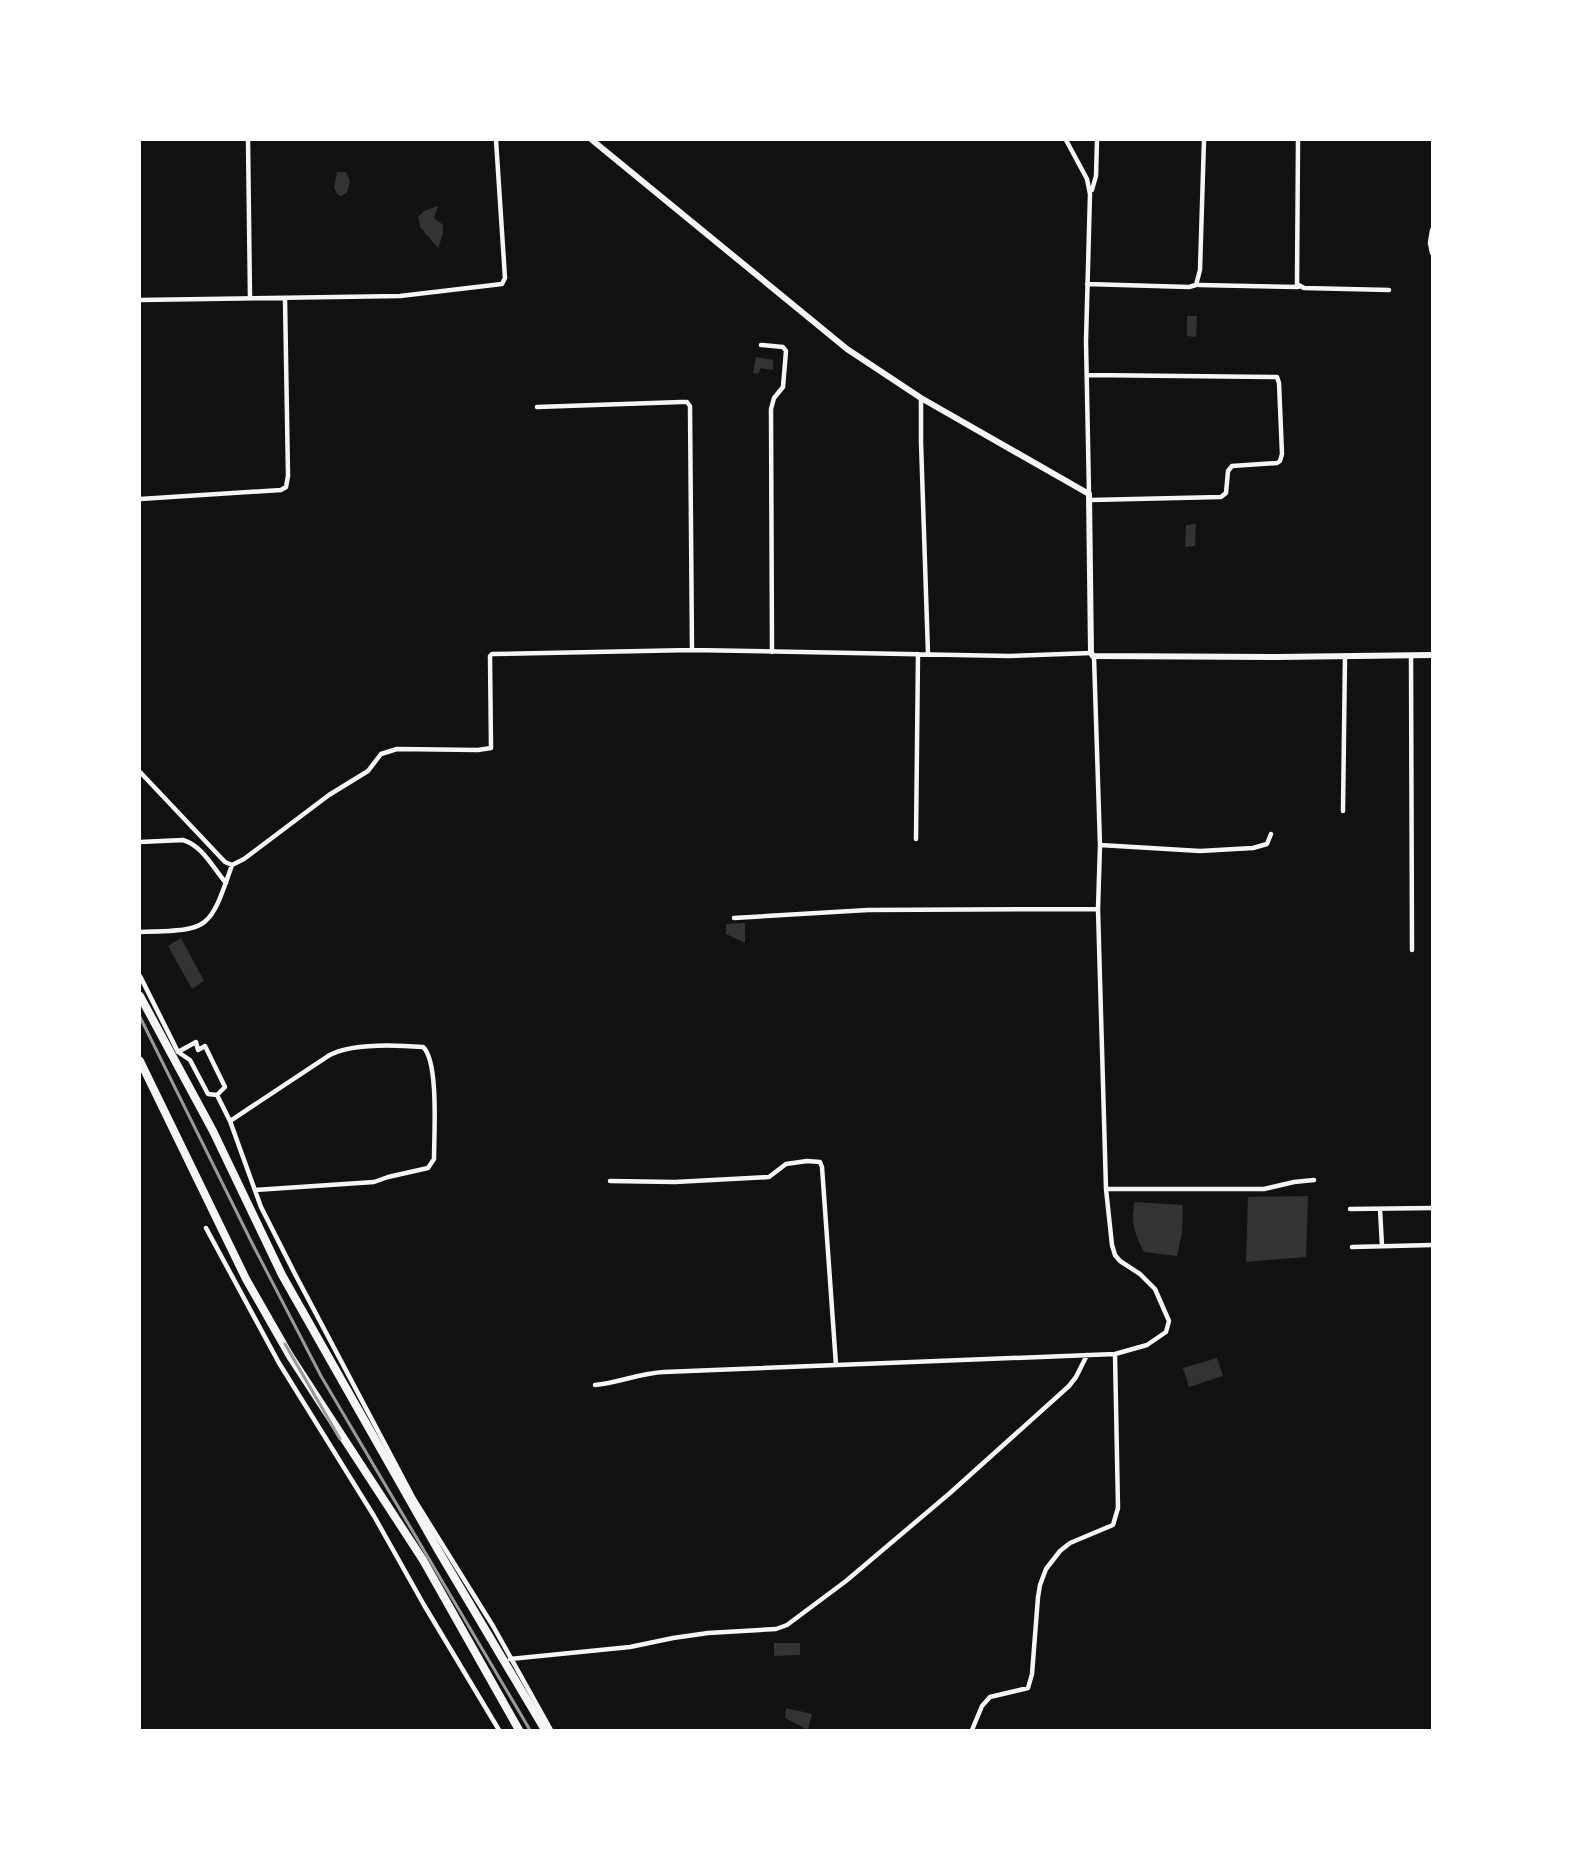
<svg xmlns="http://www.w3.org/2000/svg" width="1572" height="1870" viewBox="0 0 1572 1870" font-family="'Libre Baskerville',serif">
	<rect width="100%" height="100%" fill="#111"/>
	<path fill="#333" d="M337,172H346L350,181L347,193L341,196L337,194L334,187Z
		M438,206L434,218L443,225V234L438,248L420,227L418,217L424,211Z
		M1187,316H1197L1196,337L1187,336Z
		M756,357L773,360V370L761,368L758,374L753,373Z
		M1196,524L1195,546L1185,547L1186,525Z
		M745,923V943L726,934V924Z
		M181,938L204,981L192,989L168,946Z
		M1308,1196L1306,1257L1246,1262L1248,1197Z
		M1135,1202L1183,1205L1182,1233L1177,1256L1144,1252C1135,1235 1130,1221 1135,1202Z
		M1217,1358L1223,1376L1189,1387L1183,1368Z
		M774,1643H800V1655L774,1656Z
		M786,1708L812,1714L808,1730L785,1718Z"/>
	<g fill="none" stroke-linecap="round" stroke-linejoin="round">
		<path stroke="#f5f5f5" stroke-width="4.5" d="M248,140L250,298
			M1066,140L1087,179L1090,194L1086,341L1089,494
			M1298,140L1297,284L1304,288L1389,290
			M1092,190L1096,176L1097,140
			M1432,230L1430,243L1432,253
			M1087,284L1189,287L1196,285L1200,270L1204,140
			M1199,285L1298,287
			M140,300L400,296L502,284L505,278L496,140
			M761,345L783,347L786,351L783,387L774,398L771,409L772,652
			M1088,375L1277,377L1279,383L1282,454L1280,461L1277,463L1232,466L1228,471L1226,493L1221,497L1091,500
			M921,398V442L928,654
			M537,407L681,402H687L690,406L692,650
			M140,499L281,490L286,487L288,476L285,298
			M1411,655L1412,950
			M140,772L225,862L232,865L244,859L329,795L368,771L381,754L397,749L478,750L491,748L490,656L492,654L692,650L1009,656L1091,653
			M1343,811L1345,656
			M916,839L918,654
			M140,842L183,840C203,846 213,868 226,883
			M1100,845L1200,851L1253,848L1267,844L1271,834
			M734,918L868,910L1098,909
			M140,932C209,930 209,932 232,865
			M140,976L178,1052L196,1042L198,1050L205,1046L225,1087L217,1095L230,1121L261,1207L295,1274L414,1499L493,1626L551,1730
			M178,1052L190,1060L208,1094L217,1095
			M230,1121L328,1056C350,1043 398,1045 423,1047C439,1061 434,1136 434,1159L428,1168L388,1177L374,1182L255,1190
			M610,1181L675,1182L769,1177L786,1164L807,1161L820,1162L822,1167L836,1365
			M1106,1189H1264L1294,1182L1314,1180
			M1350,1209L1432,1208
			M1380,1209L1382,1246
			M206,1228L279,1363L374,1516L424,1605L499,1730
			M1352,1247L1432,1245
			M595,1385C618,1383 640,1373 664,1372L1115,1354L1147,1345L1166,1332L1169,1321L1155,1289L1140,1274L1120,1261L1115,1255L1112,1245L1106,1189L1098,909L1100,845L1094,657
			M510,1659L630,1647L673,1638L708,1633L776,1629L787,1625L846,1581L950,1493L1069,1386L1076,1377L1087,1355
			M972,1730L982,1706L990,1697L1028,1688L1032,1674L1038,1597L1040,1585L1046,1569L1060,1551L1070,1543L1113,1525L1118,1508L1115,1354"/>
		<path stroke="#f5f5f5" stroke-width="6" d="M592,140L847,349L921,398L1089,494L1091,653L1093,656L1278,657L1432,655"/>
		<path stroke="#f5f5f5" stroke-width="8" d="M140,996L213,1131L282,1275L438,1550L545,1730
			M140,1061L246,1279L290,1356L423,1560L519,1730"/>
		<path stroke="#9a9a9a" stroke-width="3" d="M140,1017L253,1245L321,1376L530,1730
			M285,1344L340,1439"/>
	</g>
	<rect width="1572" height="1870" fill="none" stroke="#ffffff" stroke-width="282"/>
</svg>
